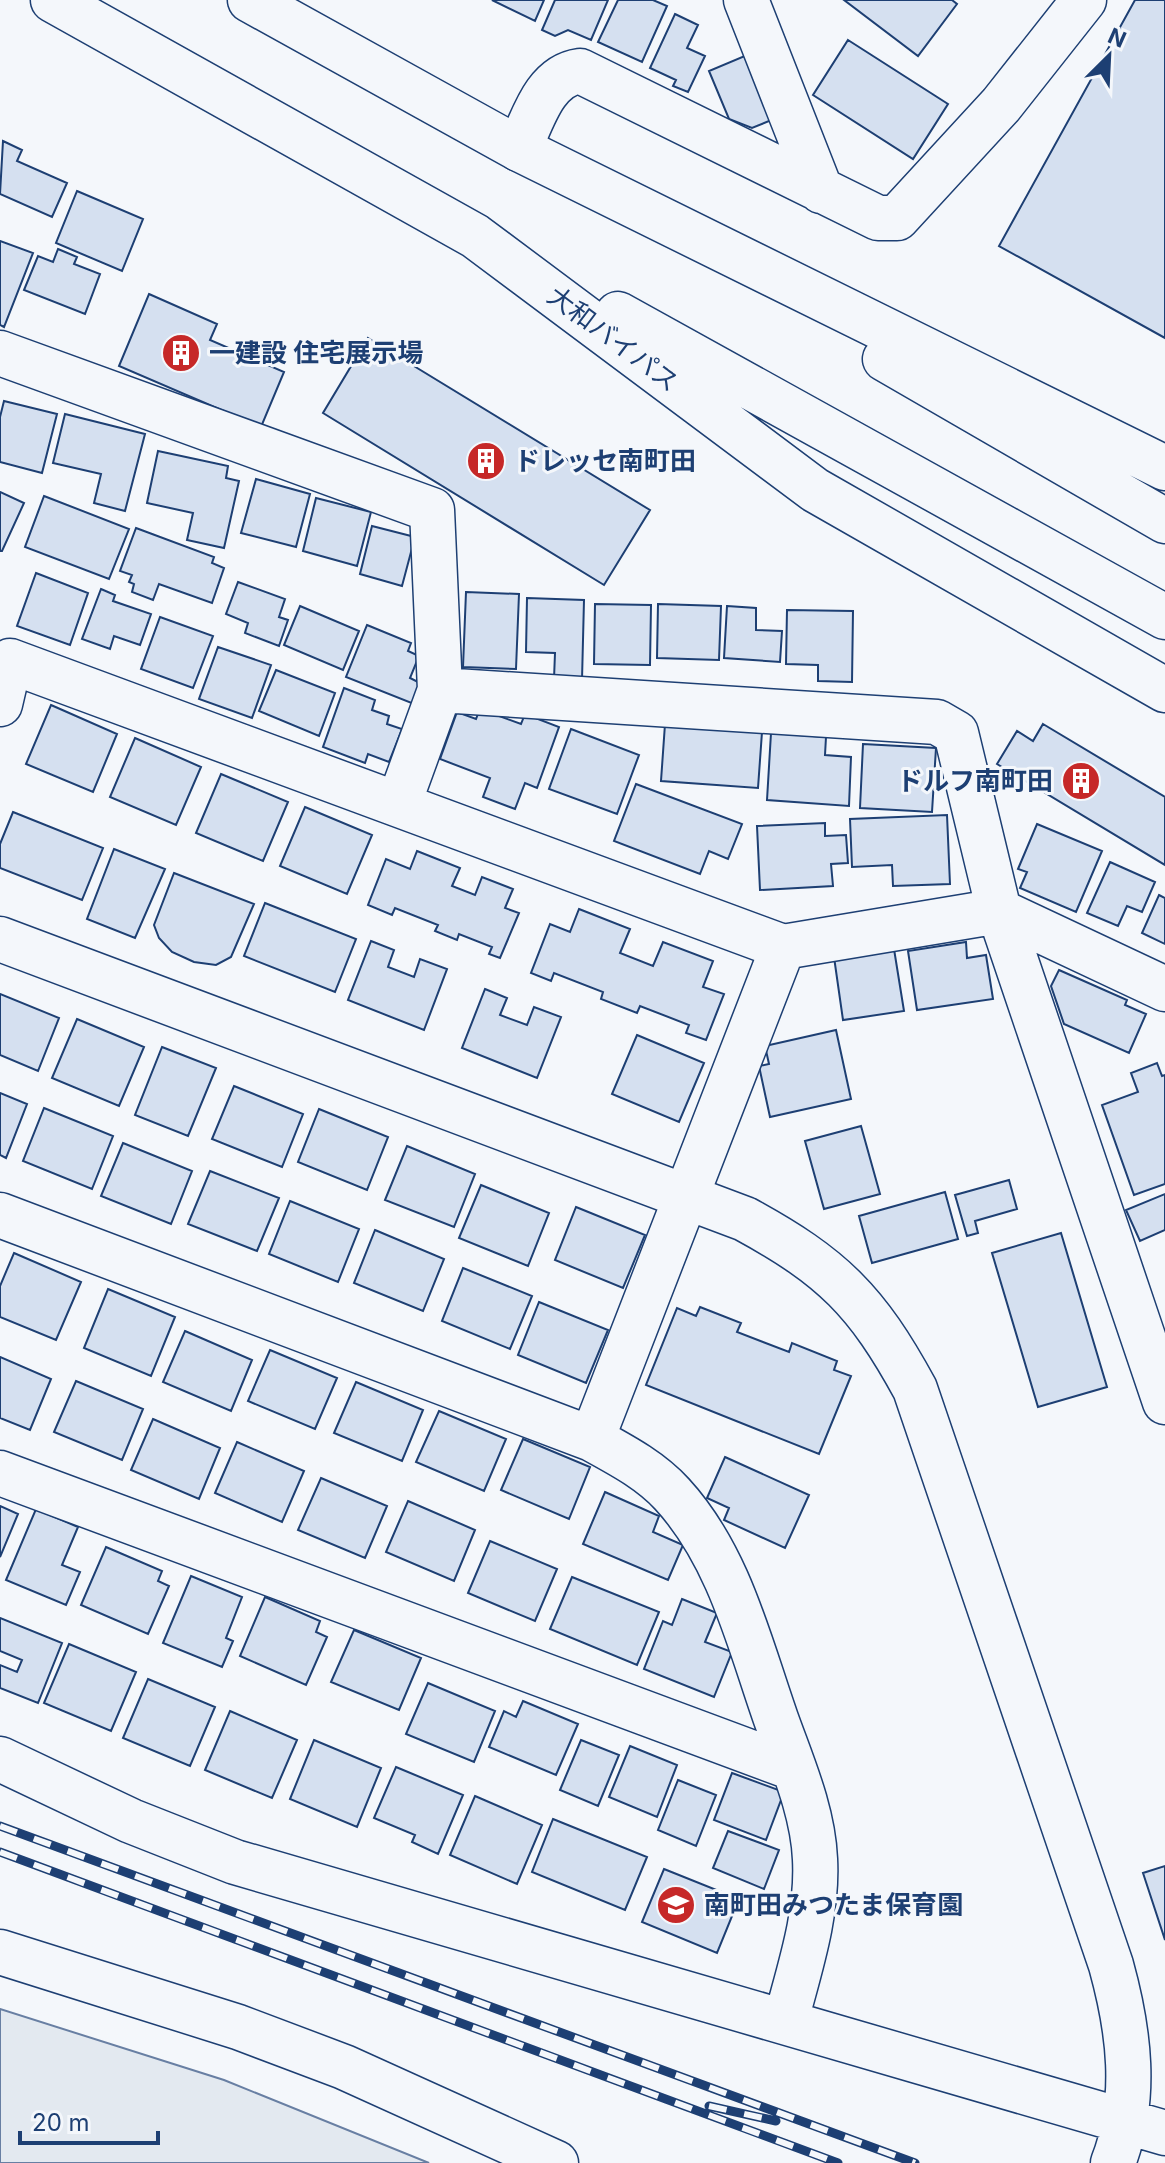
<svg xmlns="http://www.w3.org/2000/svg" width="1165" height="2163" viewBox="0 0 1165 2163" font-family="Inter,'Noto Sans JP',sans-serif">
	<rect width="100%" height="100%" fill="#f4f7fb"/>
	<path fill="#e3e9f0" stroke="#687fa3" stroke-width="2" d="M0,2009L224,2080L429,2163H0Z"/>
	<path fill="#d5e0f0" stroke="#1d3f73" stroke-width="2" d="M492,0H544L535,21Z
		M555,0H608L591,40L568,30L555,36L542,30Z
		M618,0H653L667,6L642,62L598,42Z
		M844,0H952L957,4L918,56Z
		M1135,0H1165V338L999,246Z
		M675,14L698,25L687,48L705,56L688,92L673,86L676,80L650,68Z
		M848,40L948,104L913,159L813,95Z
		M747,55L774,119L752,128L729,119L709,71Z
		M3,141L22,150L17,161L67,183L52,217L0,194Z
		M77,191L143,219L122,271L56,243Z
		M0,241L33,253L4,327L0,325Z
		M58,249L77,257L74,264L100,274L85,314L24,290L38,256L53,262Z
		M149,294L217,324L210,340L284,372L261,427L119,366Z
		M368,338L650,510L604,585L323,413Z
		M4,401L57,414L42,473L0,462V417Z
		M65,414L145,434L125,511L94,503L101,474L53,463Z
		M158,451L228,466L226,478L239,481L224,548L187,540L193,513L147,503Z
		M256,479L310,494L296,547L241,533Z
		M0,492L24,503L2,551H0Z
		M44,496L129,529L109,579L25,547Z
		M316,498L371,512L357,566L303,551Z
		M372,526L415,537L402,586L360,574Z
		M136,528L214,557L212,563L224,568L212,603L159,584L153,600L132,592L134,584L129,582L132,575L120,571Z
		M36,573L88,593L70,645L17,626Z
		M238,582L285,599L279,617L288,620L279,646L245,633L248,623L226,614Z
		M101,589L115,595L113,601L151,614L140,645L114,636L110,649L82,639Z
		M466,592L519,594L516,669L463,667Z
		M527,598L584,600L582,680L554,679L555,653L526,652Z
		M595,604L651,605L650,665L594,664Z
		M658,604L721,606L719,660L657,658Z
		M300,606L359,631L343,670L284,645Z
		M727,606L756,608V630L782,631L780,662L724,658Z
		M787,610L853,611L852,682L818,681V665L786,664Z
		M160,617L213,636L193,688L141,669Z
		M367,625L411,643L408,651L419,656L410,678L422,684L414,704L346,677Z
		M218,647L271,665L252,718L199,699Z
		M276,670L335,693L319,736L259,711Z
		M344,688L375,700L372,710L389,716L387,724L402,729L389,762L368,754L365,763L323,747Z
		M51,705L117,734L93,792L26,764Z
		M480,709L521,724L525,714L559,727L537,788L525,783L515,809L483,797L490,778L440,759L457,712L476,719Z
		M665,724L762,732L758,788L661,781Z
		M1043,724L1165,797V865L997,764L1017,731L1033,741Z
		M571,729L639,755L617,814L549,789Z
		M771,733L826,737L825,755L851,757L849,806L767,800Z
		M135,738L201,767L176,825L110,797Z
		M863,744L936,748L932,812L860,808Z
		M221,774L288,802L263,861L196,833Z
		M636,784L742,824L728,859L709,851L700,874L614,841Z
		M305,807L372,835L347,894L280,866Z
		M13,812L103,848L82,900L0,868V844Z
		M947,815L950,884L893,886L892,865L852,867L850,819Z
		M825,823V836L846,835L848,863L831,864L833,886L760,890L757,826Z
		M1037,824L1102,851L1076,912L1020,888L1027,872L1018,869Z
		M114,849L165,869L135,938L87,919Z
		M417,851L460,868L452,886L475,895L482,877L513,889L505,908L519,913L500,958L489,954L492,947L459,934L457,940L435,931L438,925L395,908L392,915L368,905L386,859L410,869Z
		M1110,862L1155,882L1142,912L1127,906L1118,926L1087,913Z
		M174,873L254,904L231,957L216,965L194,962L172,952L159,938L154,925Z
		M1159,895L1165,898V944L1142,933Z
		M265,903L356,939L335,992L244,956Z
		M579,909L630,929L620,953L653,966L663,942L713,961L703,987L724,994L706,1040L686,1033L689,1025L640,1006L637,1013L601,999L603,992L554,973L551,981L531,973L550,924L570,932Z
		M371,941L394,950L388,967L414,977L420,959L447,969L424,1030L348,1000Z
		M966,942L967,958L986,955L993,999L917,1010L908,951Z
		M894,949L904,1011L843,1020L834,957Z
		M1059,970L1127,1000L1125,1005L1146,1014L1129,1053L1064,1024L1051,986Z
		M485,989L507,998L500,1015L527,1025L534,1007L561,1017L537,1078L462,1048Z
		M0,994L59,1018L38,1071L0,1055Z
		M77,1019L144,1047L119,1106L52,1078Z
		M836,1030L851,1099L770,1117L759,1066L769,1064L765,1046Z
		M637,1035L704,1063L679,1122L612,1094Z
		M162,1047L216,1068L188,1136L135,1115Z
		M1157,1063L1162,1076L1165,1075V1184L1134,1195L1102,1105L1138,1092L1131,1073Z
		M234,1086L303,1114L282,1167L212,1139Z
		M0,1093L27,1104L6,1158L0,1155Z
		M44,1108L113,1136L92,1189L23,1161Z
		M319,1109L388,1137L367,1190L298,1162Z
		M861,1126L880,1194L824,1209L805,1141Z
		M123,1143L192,1171L171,1224L101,1196Z
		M407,1146L475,1174L454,1227L385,1200Z
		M210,1171L279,1198L257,1251L188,1224Z
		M1009,1180L1017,1209L975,1221L978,1233L967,1236L955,1195Z
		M481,1185L549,1213L528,1266L459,1238Z
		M945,1192L958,1239L872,1263L859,1216Z
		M1165,1194V1230L1140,1241L1126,1210Z
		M290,1201L359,1229L338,1282L269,1254Z
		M576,1207L645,1235L623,1288L555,1260Z
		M375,1230L444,1259L423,1311L354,1283Z
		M1061,1233L1107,1387L1038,1407L992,1253Z
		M14,1253L81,1282L56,1340L0,1317V1286Z
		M463,1268L532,1296L510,1349L442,1321Z
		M108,1289L175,1317L151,1376L84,1348Z
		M539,1302L608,1330L586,1383L518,1355Z
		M700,1307L741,1323L737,1332L789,1352L792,1343L837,1361L834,1370L851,1376L819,1454L646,1385L677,1308L696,1316Z
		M185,1331L252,1360L231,1411L163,1382Z
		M270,1350L337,1378L315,1429L248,1401Z
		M0,1357L51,1379L30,1430L0,1418Z
		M76,1381L143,1409L122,1460L54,1432Z
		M356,1382L423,1410L402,1461L334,1433Z
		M439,1411L506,1439L484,1491L416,1462Z
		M153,1419L220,1448L199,1499L131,1470Z
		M523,1439L590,1467L569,1519L501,1490Z
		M237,1442L304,1471L282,1522L215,1493Z
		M725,1457L809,1495L785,1548L724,1520L729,1508L707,1498Z
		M321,1478L387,1506L365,1558L298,1530Z
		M605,1492L659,1516L653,1532L683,1545L668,1580L583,1544Z
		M408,1501L475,1530L454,1581L386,1552Z
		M0,1506L18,1514L0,1557Z
		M36,1509L78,1527L62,1565L80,1572L66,1605L6,1580Z
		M490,1541L557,1569L535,1621L468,1593Z
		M106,1547L162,1571L158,1581L169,1586L148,1634L81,1605Z
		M191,1576L242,1597L226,1638L233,1641L222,1667L163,1643Z
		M572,1577L659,1612L637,1665L550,1629Z
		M265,1597L320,1621L316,1632L327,1637L306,1685L240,1656Z
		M682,1599L717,1613L705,1642L732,1652L714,1697L644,1669L663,1621L672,1625Z
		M0,1618L62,1643L38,1703L0,1688V1665L17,1672L22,1660L0,1651Z
		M354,1630L421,1658L399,1710L331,1682Z
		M69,1644L136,1672L111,1731L44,1703Z
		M148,1679L215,1707L190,1766L123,1738Z
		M428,1683L495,1711L474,1762L406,1734Z
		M523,1701L578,1724L556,1775L489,1747L504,1711L516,1717Z
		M230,1711L297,1740L272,1798L205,1770Z
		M314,1740L381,1768L357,1827L290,1799Z
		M581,1740L619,1755L598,1806L560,1790Z
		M630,1746L677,1765L657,1817L609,1797Z
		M396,1767L463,1795L438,1854L412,1842L415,1835L374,1818Z
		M732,1773L784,1792L766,1840L714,1820Z
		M678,1780L716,1795L696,1846L658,1830Z
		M475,1796L542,1825L517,1884L450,1855Z
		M553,1819L647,1857L625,1910L532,1872Z
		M728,1831L779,1850L764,1889L713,1868Z
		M1165,1866V1940L1143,1873Z
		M664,1869L739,1899L717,1953L642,1922Z"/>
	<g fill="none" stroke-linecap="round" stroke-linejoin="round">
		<g stroke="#1d3f73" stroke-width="47">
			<path id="minor" d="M746,0L821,191
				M519,149C533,119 544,76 580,71L878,218H897L1001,105L1084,0
				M0,353L432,510L440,690L399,803
				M440,690L937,722L956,733L999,911L1165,1402
				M0,704L10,661L783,947L999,911L1165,989
				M0,939L745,1219C833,1267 867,1301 915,1389L1111,1965C1129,2030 1138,2098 1113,2163
				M0,1215L592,1439C621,1455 650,1470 672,1494C729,1556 749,1642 776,1719C792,1764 813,1811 815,1859C818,1914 800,1967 786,2020
				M592,1439L783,947
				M0,1473L793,1768
				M0,1759L131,1821L235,1862L1165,2133
				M0,1952L238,2027L344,2067L556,2163"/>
		</g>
		<g stroke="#1d3f73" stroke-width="47">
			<path id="highway" d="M53,0L475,236L815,490L1165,690
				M250,0L519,149L1165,468
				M618,314L1165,617
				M885,359L1165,521"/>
		</g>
		<use href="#minor" stroke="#f4f7fb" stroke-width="44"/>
		<use href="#highway" stroke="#f4f7fb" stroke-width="44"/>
		<g stroke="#1d3f73" stroke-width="9">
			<path id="rail" d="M0,1826L915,2163
				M0,1852L838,2163
				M709,2106L776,2121"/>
		</g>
		<use href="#rail" stroke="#f4f7fb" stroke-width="6" stroke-dasharray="18" stroke-linecap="butt"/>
	</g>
	<defs>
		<g id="building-disc" transform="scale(2)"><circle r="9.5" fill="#c62828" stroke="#f4f7fb"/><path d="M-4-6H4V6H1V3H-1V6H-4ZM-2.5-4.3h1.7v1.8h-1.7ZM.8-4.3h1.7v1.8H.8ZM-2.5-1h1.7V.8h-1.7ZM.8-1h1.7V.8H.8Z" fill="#fff"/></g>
		<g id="school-disc" transform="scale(2)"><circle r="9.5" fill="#c62828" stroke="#f4f7fb"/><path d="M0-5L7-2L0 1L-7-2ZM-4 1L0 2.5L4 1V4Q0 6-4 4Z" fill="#fff"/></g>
	</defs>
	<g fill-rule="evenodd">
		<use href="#building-disc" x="181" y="353"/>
		<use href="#building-disc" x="486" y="461"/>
		<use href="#building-disc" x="1081" y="781"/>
		<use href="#school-disc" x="676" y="1905"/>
	</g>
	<g text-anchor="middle" stroke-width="6" stroke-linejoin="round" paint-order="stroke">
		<g font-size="26" fill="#1d3f73" stroke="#f4f7fb">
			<text transform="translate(613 339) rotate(37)" y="9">大和バイパス</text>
		</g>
		<g font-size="26" font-weight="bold" fill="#1d3f73" stroke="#f4f7fb" text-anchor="start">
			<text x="209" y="362">一建設 住宅展示場</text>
			<text x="514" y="470">ドレッセ南町田</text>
			<text x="1053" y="790" text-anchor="end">ドルフ南町田</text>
			<text x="704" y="1914">南町田みつたま保育園</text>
		</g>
	</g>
	<g transform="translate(1109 56) rotate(24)" stroke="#f4f7fb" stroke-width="6" paint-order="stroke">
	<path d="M0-6L14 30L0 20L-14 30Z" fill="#1d3f73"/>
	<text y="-12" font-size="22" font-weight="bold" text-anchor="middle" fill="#1d3f73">N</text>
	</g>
	<path d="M20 2131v12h138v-12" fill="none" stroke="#1d3f73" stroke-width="4"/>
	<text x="32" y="2131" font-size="24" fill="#1d3f73" stroke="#f4f7fb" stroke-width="6" paint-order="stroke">20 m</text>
</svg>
